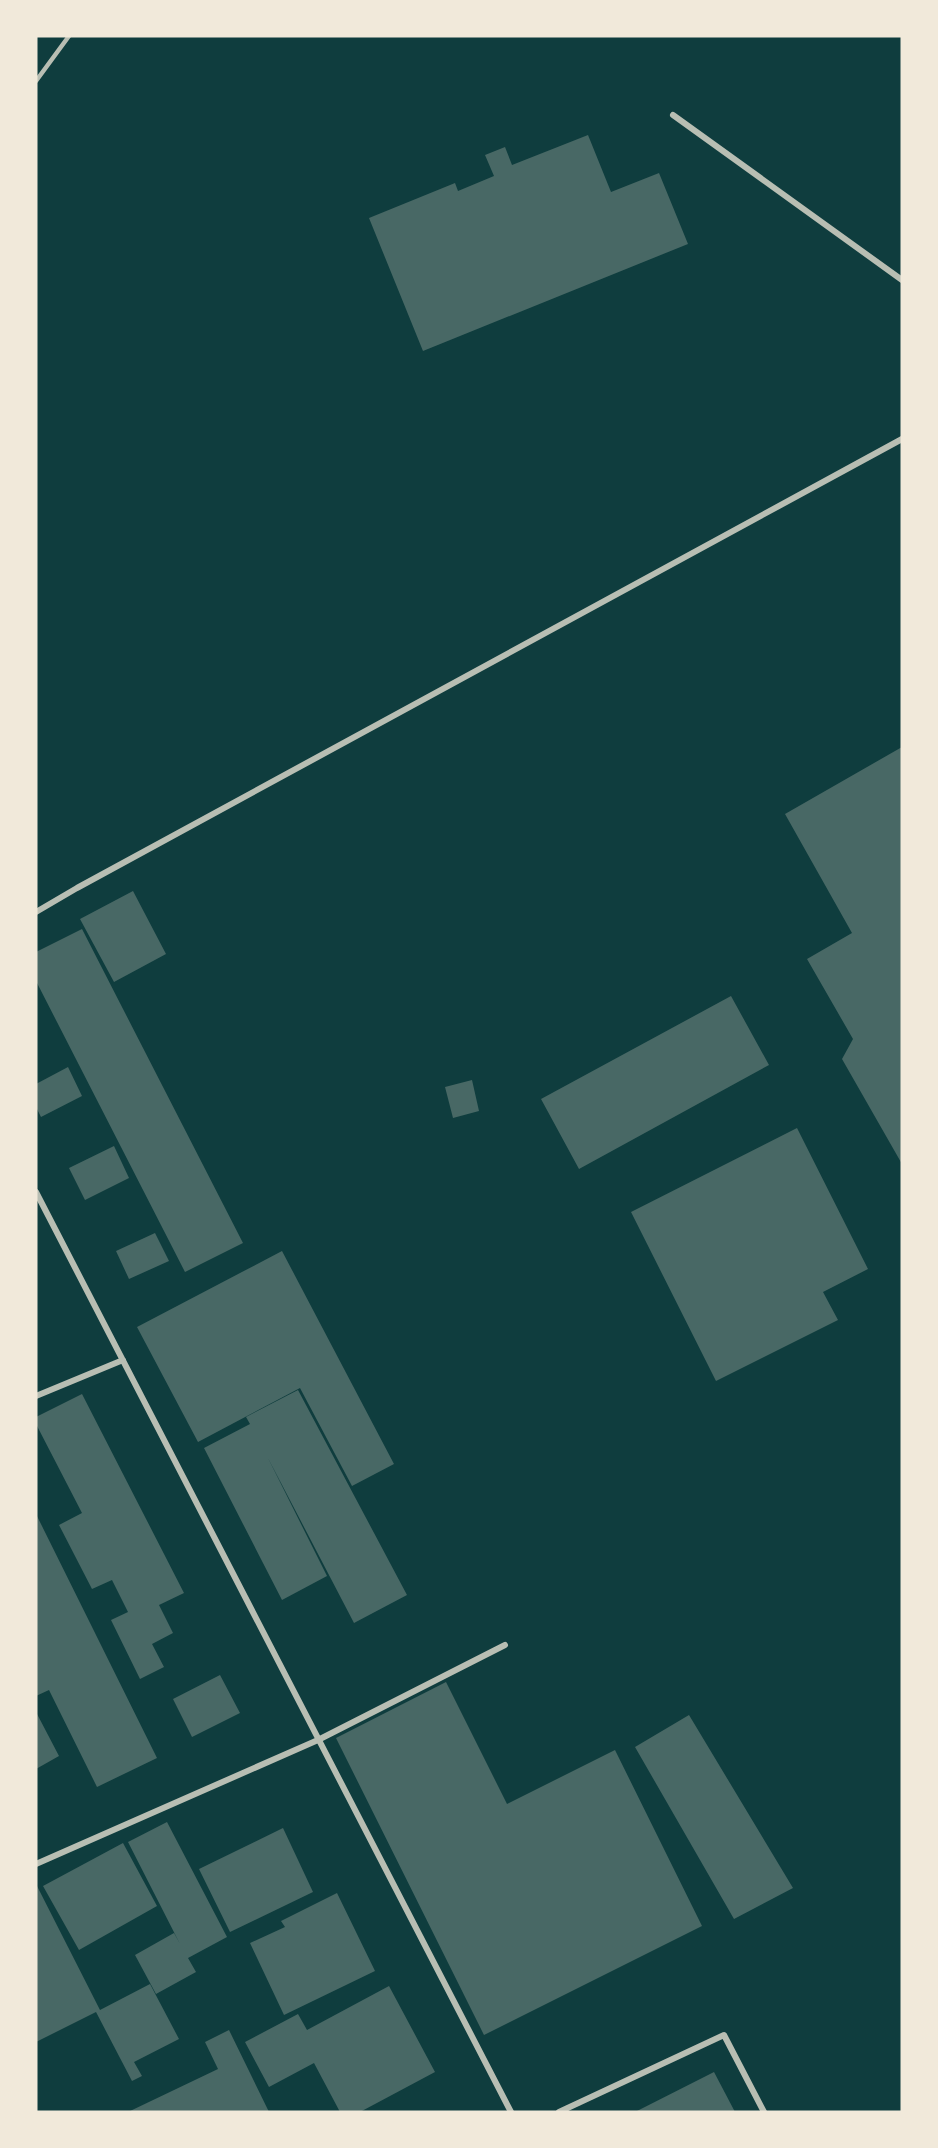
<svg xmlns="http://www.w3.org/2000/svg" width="938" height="2148" viewBox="0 0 938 2148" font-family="'Alegreya Sans',sans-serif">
	<rect width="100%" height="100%" fill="#0f3d3e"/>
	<path fill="#486865" d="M588,135L611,192L659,173L688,244L423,351L369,218L455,183L458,191L494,176L485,155L505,147L512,165Z
		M902,747V1164L842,1059L853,1039L807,959L852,933L785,814Z
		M133,891L166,954L114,982L80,919Z
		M82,929L243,1243L185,1272L36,981V952Z
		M731,996L769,1065L579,1169L541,1099Z
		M68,1067L82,1096L41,1117L36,1107V1084Z
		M472,1080L479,1111L453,1118L445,1087Z
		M797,1128L868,1269L823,1292L838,1320L716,1381L631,1212Z
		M114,1146L129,1178L85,1200L69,1168Z
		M155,1233L169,1261L129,1279L116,1251Z
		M282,1251L394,1464L352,1486L300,1388L198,1442L137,1327Z
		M298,1390L407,1595L354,1623L268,1458L327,1576L282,1600L204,1448L250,1424L246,1417Z
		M82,1394L184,1593L159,1605L173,1633L152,1644L164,1667L140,1679L111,1620L128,1612L112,1580L92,1589L59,1525L82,1513L36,1424V1417Z
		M36,1514L157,1758L97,1787L49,1690L36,1696Z
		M220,1675L240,1713L192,1737L173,1699Z
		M446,1682L507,1804L615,1750L702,1926L484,2035L336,1738Z
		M36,1712L59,1756L36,1769Z
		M689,1715L793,1888L734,1919L635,1747Z
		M167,1822L227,1937L188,1958L196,1972L156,1994L135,1955L174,1933L180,1944L128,1842Z
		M283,1828L313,1892L230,1932L199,1869Z
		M123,1843L157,1906L79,1950L43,1886Z
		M36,1884L100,2010L150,1984L179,2039L134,2062L142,2076L132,2081L96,2012L36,2042Z
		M337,1893L375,1971L284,2015L250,1943L285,1927L281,1921Z
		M389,1986L435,2072L360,2112H340L314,2063L269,2087L245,2042L298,2014L307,2030Z
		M229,2030L269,2112H128L218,2069L205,2042Z
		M714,2072L735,2112H635Z"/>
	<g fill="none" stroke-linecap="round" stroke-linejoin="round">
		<path stroke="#b8beb3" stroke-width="4.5" d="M36,81L69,36"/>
		<path stroke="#b8beb3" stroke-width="6" d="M673,115L902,280
			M36,912L77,888L902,439
			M36,1192L511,2112
			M36,1396L123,1360
			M36,1864L318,1740L505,1645
			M559,2112L724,2035L764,2112"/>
	</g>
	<rect width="938" height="2148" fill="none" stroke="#f1e9da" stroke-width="75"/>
</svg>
